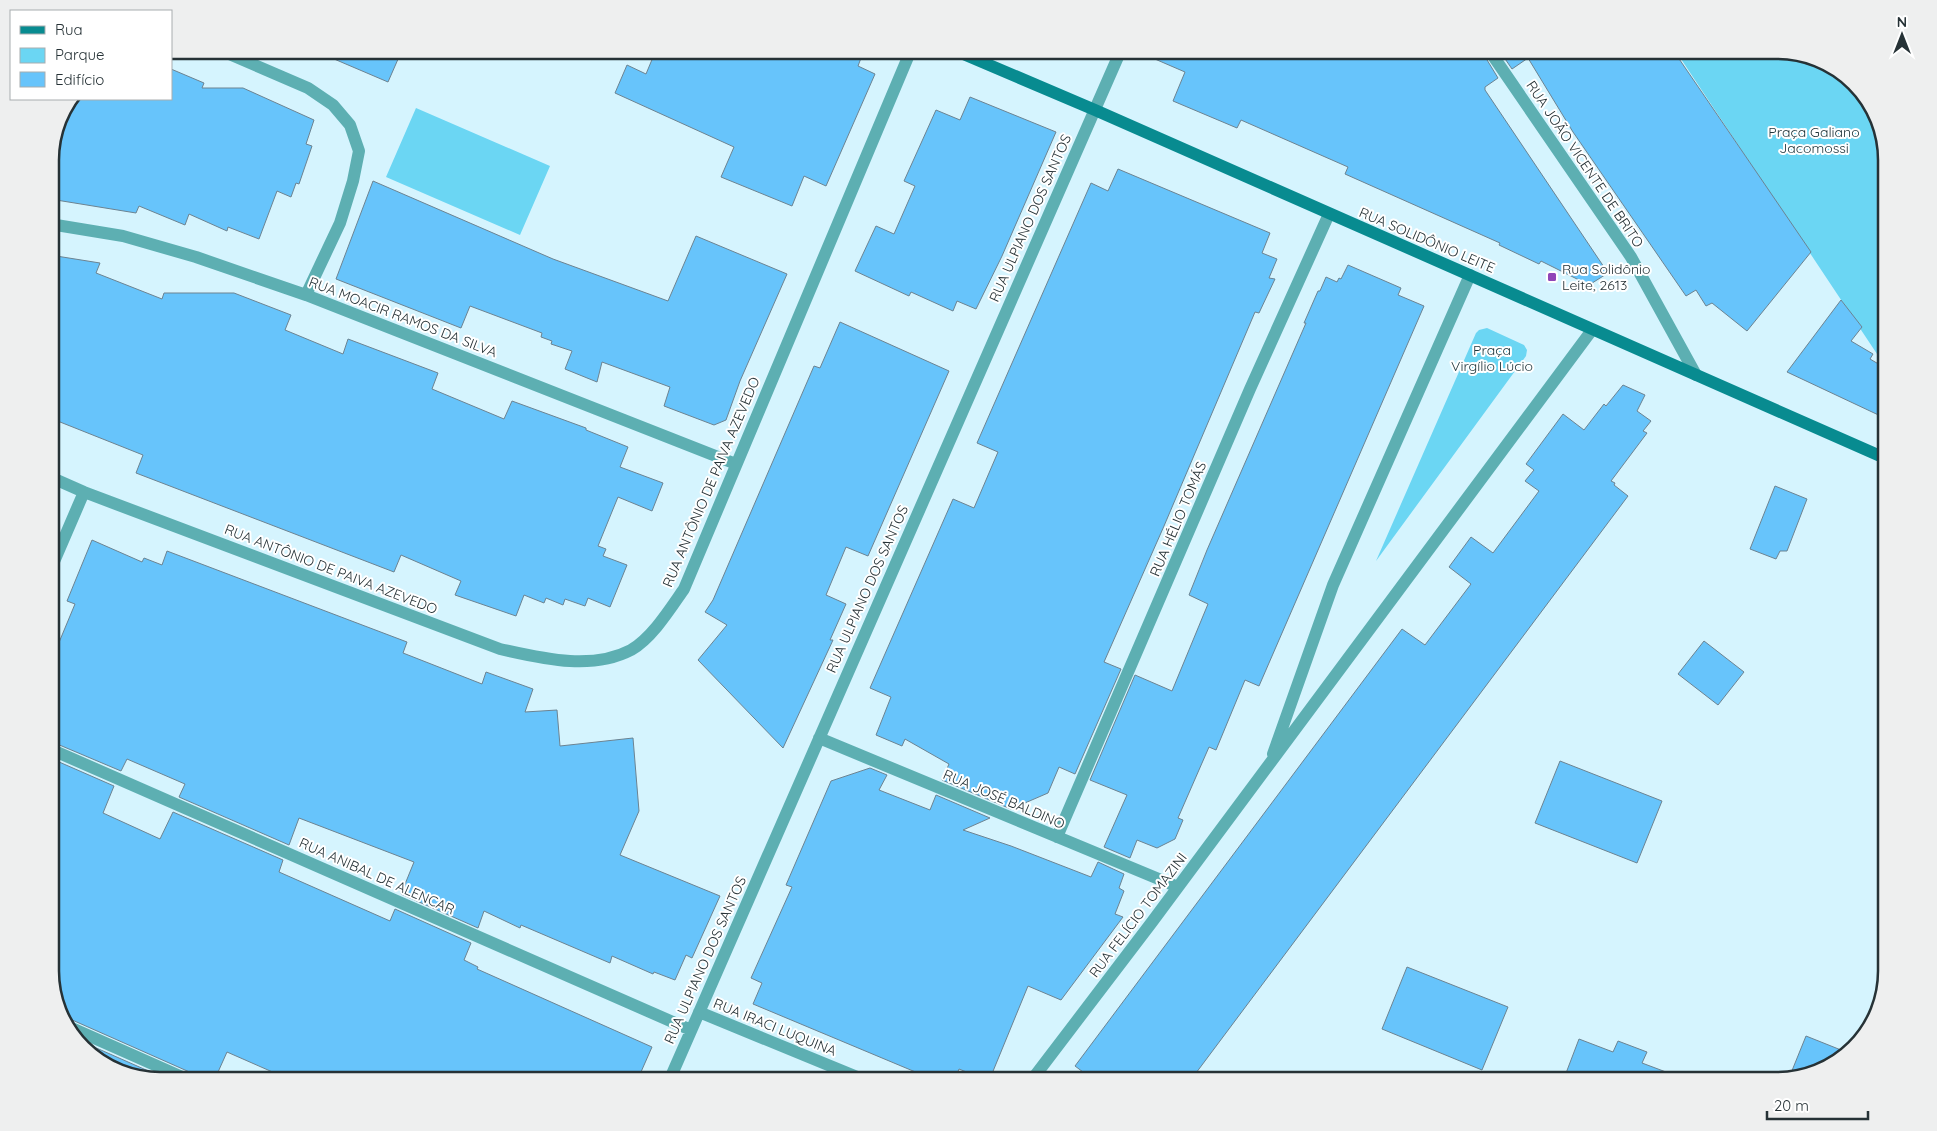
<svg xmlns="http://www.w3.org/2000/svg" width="1937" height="1131" viewBox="0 0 1937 1131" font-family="Quicksand,sans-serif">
	<rect width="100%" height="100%" fill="#d5f4fe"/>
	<path fill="#6bd6f3" d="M1675,50H1777L1832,65L1872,105L1887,153V369Z
		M416,108L550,166L520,235L386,177Z
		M1487,328L1524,345L1527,350L1526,356L1376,561L1476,333L1479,330Z"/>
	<path fill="#67c4fb" stroke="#6c8391" d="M313,50H402L388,82Z
		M656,50H864L858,66L875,74L826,186L804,176L792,206L721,177L734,147L615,93L627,65L646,74Z
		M1134,50H1481L1498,78L1485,87V90L1608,273L1589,285L1541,261L1539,264L1499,245L1500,243L1345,174L1348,167L1241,120L1237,128L1173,101L1185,72Z
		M1499,50H1673L1811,252L1747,331L1712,303L1706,306L1696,290L1686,296L1573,132L1528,58L1512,69Z
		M171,69L204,83L202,88H243L314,120L306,144L312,146L299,184L296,183L291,197L277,191L259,239L228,227L227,231L189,214L185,225L139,206L136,213L50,199V153L66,106L71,99H171Z
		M970,97L1056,132L1002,256L976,309L957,301L953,311L911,292L909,296L855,271L876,226L894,234L915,186L904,181L936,110L960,120Z
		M1118,169L1270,233L1262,253L1277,259L1269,278L1275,279L1259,313L1255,312L1164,526L1104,662L1121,669L1075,774L1059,767L1048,793L1011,809L942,780L949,764L905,739L902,746L876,735L891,697L870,688L953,499L974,508L998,452L977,443L1091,183L1108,191Z
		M373,181L553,259L668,301L696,236L787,274L740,381L726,420L714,425L664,406L670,387L602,362L597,382L565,369L572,351L551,344L552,341L541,337L542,333L470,306L461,328L336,279Z
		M50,255L100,263L96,273L162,299L164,293H234L291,315L285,330L343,354L348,339L438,373L432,389L504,419L512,401L586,428V430L628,447L620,467L663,483L652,511L618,497L598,546L606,549L603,556L627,565L610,607L588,598L585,606L565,599L563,605L546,598L544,603L524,595L516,616L455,595L461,581L401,555L394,572L136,473L143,455L50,418Z
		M1348,265L1401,288L1398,295L1424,306L1259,686L1245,680L1216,750L1209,747L1178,818L1183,820L1175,839L1157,848L1137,840L1130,858L1104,847L1127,795L1090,780L1135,675L1172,691L1208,604L1189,595L1207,550L1306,323H1304L1318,291H1320L1326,277L1337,282L1339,278L1341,279Z
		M1841,300L1862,327L1851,341L1873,354L1870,359L1887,369V419L1787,372Z
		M840,322L949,371L868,556L846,547L826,595L846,604L830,640H833L783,748L698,660L727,625L705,612L713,600L814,366L820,368Z
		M1623,385L1645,395L1637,411L1651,421L1643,431L1647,433L1611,481L1615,483L1614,485L1628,496L1190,1081H1095L1075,1066L1402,629L1425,645L1471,584L1449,567L1471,537L1493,553L1539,491L1525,481L1534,470L1526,464L1563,414L1584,430L1604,404L1606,406Z
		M1775,486L1807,499L1787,551H1780L1776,559L1750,549Z
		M92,540L142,562L144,558L162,565L167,551L407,642L403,653L482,684L486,672L533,689L525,712L557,710L560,746L633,738L639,811L620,855L720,896L692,958L686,955L675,980L654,972L653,974L612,956L610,963L521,925L520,928L484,911L478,928L401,894L414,862L299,818L289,845L179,797L185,784L127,759L121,771L50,741V664L75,604L67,601Z
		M1704,641L1744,672L1718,705L1678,674Z
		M50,758L114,786L103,813L160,839L173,812L283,860L279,872L390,921L395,909L471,943L464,960L478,967L477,969L652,1047L637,1081H293L227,1052L214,1081H199L194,1074L70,1019H64L50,978Z
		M1560,761L1662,801L1637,863L1535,823Z
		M870,768L887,775L879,790L930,810L936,795L990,818L963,830L1011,846L1091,877L1098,862L1124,874L1119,888L1124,891L1115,914L1123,917L1061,1000L1028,986L989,1081L959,1069L954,1081H937L753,1004L762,983L751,978L792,887L786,885L831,781Z
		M1407,967L1508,1007L1482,1070L1382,1029Z
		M1806,1036L1846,1052L1832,1066L1789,1078Z
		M76,1039L171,1081H160L105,1066Z
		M1579,1039L1613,1052L1618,1041L1647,1052L1642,1063L1682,1078V1081H1563Z"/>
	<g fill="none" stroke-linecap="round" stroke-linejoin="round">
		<path stroke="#5dafb2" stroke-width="12" d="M220,50L308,88L333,105L350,125L359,151L353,181L340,223L306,295
			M1489,50L1631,257L1696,375
			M50,224L123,236L196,257L306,295L736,464
			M50,477L84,492L500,649C541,658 591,671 631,650C652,638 670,609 684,589L911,50
			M50,571L84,492
			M819,738L1178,887
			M50,749L691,1030
			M1273,754L1333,585L1470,275
			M1057,837L1250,389L1329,214
			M699,1012L867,1081
			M67,1026L191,1081
			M669,1081L1121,50
			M1031,1081L1152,922L1592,330"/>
		<path stroke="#088b90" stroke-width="12" d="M954,50L1095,110L1887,459"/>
	</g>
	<rect fill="#9045b7" stroke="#fff" stroke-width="2" x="1547" y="272" width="10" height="10" rx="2.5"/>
	<g text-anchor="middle" stroke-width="4" stroke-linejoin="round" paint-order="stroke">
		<g font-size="14" fill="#20363c" stroke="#fff">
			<text x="1814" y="137">Praça Galiano<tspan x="1814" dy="16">Jacomossi</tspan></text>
			<text x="1492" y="355">Praça<tspan x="1492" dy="16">Virgílio Lúcio</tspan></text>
		</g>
		<g font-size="14" fill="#263236" stroke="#fff">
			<text transform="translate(1585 164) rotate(56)" y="5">RUA JOÃO VICENTE DE BRITO</text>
			<text transform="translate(1030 218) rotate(-66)" y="5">RUA ULPIANO DOS SANTOS</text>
			<text transform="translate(1427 240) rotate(23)" y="5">RUA SOLIDÔNIO LEITE</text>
			<text transform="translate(403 317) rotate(21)" y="5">RUA MOACIR RAMOS DA SILVA</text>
			<text transform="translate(711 482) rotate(-67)" y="5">RUA ANTÔNIO DE PAIVA AZEVEDO</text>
			<text transform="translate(1178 519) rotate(-67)" y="5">RUA HÉLIO TOMÁS</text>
			<text transform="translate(331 569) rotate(21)" y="5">RUA ANTÔNIO DE PAIVA AZEVEDO</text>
			<text transform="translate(867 589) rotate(-66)" y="5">RUA ULPIANO DOS SANTOS</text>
			<text transform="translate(1004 799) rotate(23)" y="5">RUA JOSÉ BALDINO</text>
			<text transform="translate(377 876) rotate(24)" y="5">RUA ANIBAL DE ALENCAR</text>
			<text transform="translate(1138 915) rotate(-53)" y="5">RUA FELÍCIO TOMAZINI</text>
			<text transform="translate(705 960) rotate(-66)" y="5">RUA ULPIANO DOS SANTOS</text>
			<text transform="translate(775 1027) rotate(22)" y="5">RUA IRACI LUQUINA</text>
		</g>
		<g font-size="14" fill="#263236" stroke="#fff" text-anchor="start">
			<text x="1562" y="274">Rua Solidônio<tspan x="1562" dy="16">Leite, 2613</tspan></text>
		</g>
	</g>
	<path d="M0 0H1937V1131H0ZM160 59H1777A101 101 0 0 1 1878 160V971A101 101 0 0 1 1777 1072H160A101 101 0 0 1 59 971V160A101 101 0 0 1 160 59Z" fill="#eeefef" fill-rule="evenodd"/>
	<path fill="none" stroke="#263236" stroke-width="2.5" d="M160 59H1777A101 101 0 0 1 1878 160V971A101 101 0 0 1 1777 1072H160A101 101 0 0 1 59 971V160A101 101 0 0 1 160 59Z"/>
	<rect x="10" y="10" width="162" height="90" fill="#ffffff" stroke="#a8adaf"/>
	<rect x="20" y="26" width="25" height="8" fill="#088b90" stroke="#a8adaf"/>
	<text x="55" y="35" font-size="15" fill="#263236">Rua</text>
	<rect x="20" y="48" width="25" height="15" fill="#6bd6f3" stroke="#a8adaf"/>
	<text x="55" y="60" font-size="15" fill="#263236">Parque</text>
	<rect x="20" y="72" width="25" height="15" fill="#67c4fb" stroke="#a8adaf"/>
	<text x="55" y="85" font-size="15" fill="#263236">Edifício</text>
	<g transform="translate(1902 35)" stroke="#ffffff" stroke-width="4" paint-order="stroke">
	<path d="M0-4L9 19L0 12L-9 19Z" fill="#263236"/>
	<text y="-8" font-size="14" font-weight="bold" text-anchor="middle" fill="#263236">N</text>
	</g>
	<path d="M1767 1111v8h101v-8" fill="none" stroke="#263236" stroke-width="2.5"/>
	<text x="1774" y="1111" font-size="15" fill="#263236" stroke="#ffffff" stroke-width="4" paint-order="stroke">20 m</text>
</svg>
